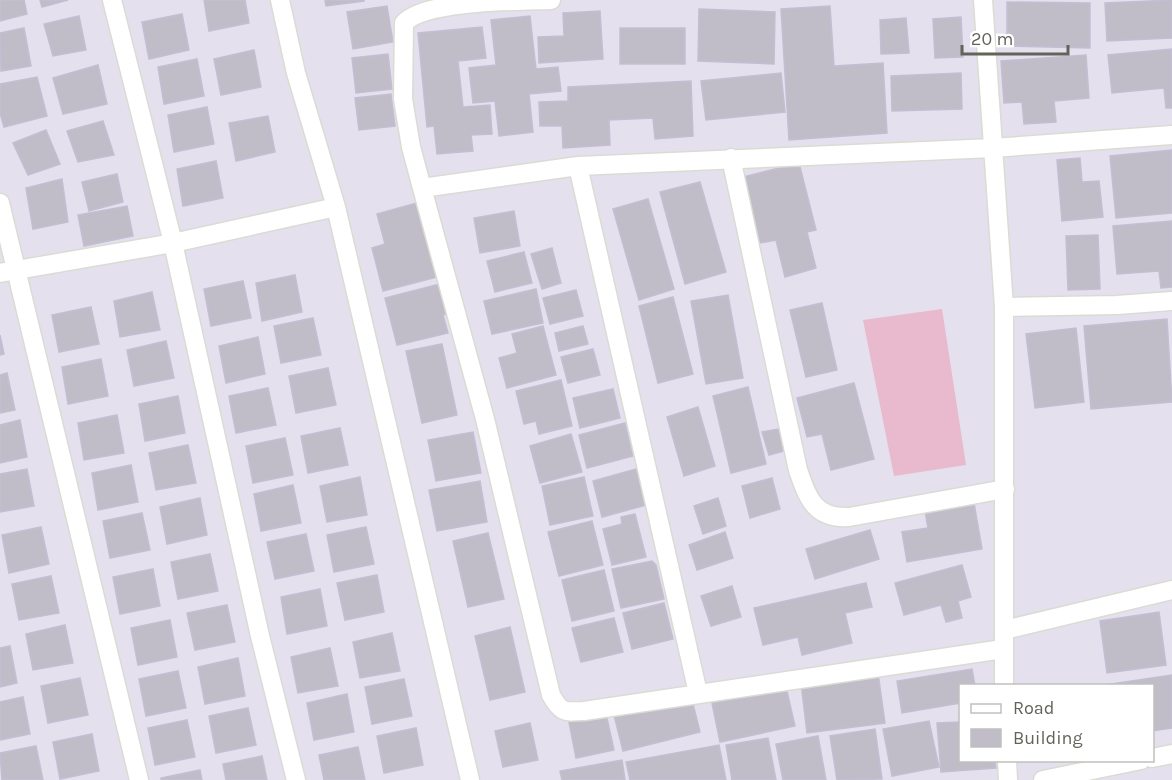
<svg xmlns="http://www.w3.org/2000/svg" width="1172" height="780" viewBox="0 0 1172 780" font-family="Karla,sans-serif">
	<rect width="100%" height="100%" fill="#e5e0ee"/>
	<path fill="#e9b9cd" d="M942,309L966,465L894,476L863,320Z"/>
	<path fill="#c0bdc9" stroke="#c3bed3" stroke-width="1.5" d="M0,0H24L27,14L0,21Z
		M40,0H68L42,7Z
		M204,0H245L249,23L209,31Z
		M325,0H364V1L326,6Z
		M1172,0V38L1107,41L1105,3Z
		M1007,2L1090,3V48L1007,46Z
		M387,6L393,42L353,49L347,12Z
		M830,6L834,66L883,63L887,133L789,140L781,9Z
		M699,9L775,12L774,64L698,61Z
		M600,11L603,59L539,63L538,37L564,36L563,13Z
		M182,14L189,50L149,59L142,22Z
		M79,16L86,50L53,56L44,24Z
		M530,16L536,69L558,67L561,91L529,94L533,132L499,136L495,101L473,103L469,68L496,65L491,20Z
		M961,17L963,57L935,58L933,19Z
		M906,18L909,53L881,54L880,20Z
		M482,27L486,58L458,61L463,107L490,105L492,134L471,135L473,151L437,154L434,126L427,127L418,33Z
		M24,28L31,66L1,71L0,33Z
		M620,28H685V64H620Z
		M1172,49V108H1166L1164,88L1112,93L1108,55Z
		M254,50L261,87L221,95L214,59Z
		M388,54L392,89L356,93L352,58Z
		M1086,55L1089,98L1054,101L1056,122L1024,124L1022,102L1004,103L1001,61Z
		M197,59L204,96L164,104L158,67Z
		M98,65L107,104L63,114L53,78Z
		M781,73L785,112L706,120L701,81Z
		M961,73L962,109L892,111L891,76Z
		M37,77L47,116L4,127L0,113V84Z
		M691,81L693,136L655,139L653,118L609,120L610,145L563,148L562,126H540L539,102L568,101V87Z
		M391,94L395,126L359,130L355,98Z
		M207,107L214,144L174,152L168,115Z
		M268,116L275,152L236,161L229,123Z
		M103,121L114,155L78,162L67,131Z
		M46,130L60,164L28,175L13,143Z
		M1172,150V213L1116,218L1110,156Z
		M1080,158L1082,182L1099,181L1103,217L1062,221L1057,160Z
		M216,161L223,198L183,206L177,169Z
		M799,163L816,230L807,232L816,268L785,277L776,240L760,243L743,177Z
		M117,174L123,202L89,211L82,182Z
		M62,179L68,222L33,229L26,188Z
		M700,182L726,272L685,284L660,192Z
		M648,199L674,289L639,300L613,209Z
		M417,203L437,277L383,291L372,248L385,244L377,214Z
		M127,206L133,236L84,246L78,215Z
		M514,211L520,246L480,253L474,218Z
		M1172,221V287L1161,288L1159,271L1117,274L1113,226Z
		M1098,235L1100,289L1068,290L1066,236Z
		M552,248L561,283L542,289L531,254Z
		M524,252L532,283L495,292L487,261Z
		M295,275L302,312L262,321L256,283Z
		M243,281L251,318L211,326L204,289Z
		M444,283L451,313L443,315L448,333L397,345L385,298Z
		M536,289L543,323L492,334L484,301Z
		M576,290L583,316L550,324L543,298Z
		M152,292L160,330L120,337L114,301Z
		M728,295L743,378L706,384L691,301Z
		M673,297L693,374L658,383L639,306Z
		M822,303L837,370L806,377L790,310Z
		M91,307L99,344L59,352L52,315Z
		M313,318L321,355L281,363L274,326Z
		M1167,319L1172,402L1091,409L1084,326Z
		M543,326L556,375L507,388L499,358L517,353L512,334Z
		M583,326L588,344L559,351L555,333Z
		M1076,328L1084,402L1035,408L1026,334Z
		M0,335L4,354L0,355Z
		M258,337L265,374L226,383L219,346Z
		M166,341L174,378L134,386L127,350Z
		M442,344L457,415L422,423L406,351Z
		M593,349L600,375L568,383L561,357Z
		M101,359L108,396L68,404L62,367Z
		M328,368L336,405L296,413L289,376Z
		M7,373L15,410L0,413V375Z
		M561,380L572,426L539,434L536,421L524,424L516,391Z
		M854,383L874,459L831,470L822,434L807,437L797,398Z
		M748,387L766,464L731,473L713,396Z
		M268,388L276,425L236,433L229,396Z
		M613,389L620,418L580,428L573,398Z
		M178,396L185,433L145,441L139,404Z
		M698,407L715,466L684,476L667,417Z
		M117,415L124,453L84,460L78,423Z
		M20,420L27,457L0,463V425Z
		M625,423L633,456L587,468L579,435Z
		M340,428L348,465L308,473L301,436Z
		M778,429L784,451L769,455L762,432Z
		M473,432L481,473L436,481L428,440Z
		M571,434L582,472L540,483L530,446Z
		M285,438L293,475L253,483L246,446Z
		M188,445L196,483L156,490L149,453Z
		M131,465L138,502L98,510L92,473Z
		M640,468L650,504L602,517L593,481Z
		M27,469L34,506L0,512V474Z
		M360,477L367,515L327,522L320,486Z
		M584,477L593,516L550,525L542,486Z
		M772,478L780,509L750,518L742,486Z
		M480,481L487,522L437,531L429,490Z
		M293,485L301,523L261,531L254,494Z
		M200,498L207,535L167,544L160,507Z
		M718,498L726,526L703,534L694,506Z
		M974,503L982,549L907,562L902,532L928,528L925,511Z
		M142,513L150,550L110,558L103,521Z
		M635,514L646,557L612,565L603,529L622,524L621,517Z
		M592,521L603,565L559,576L548,532Z
		M41,527L49,564L9,573L2,535Z
		M366,527L374,564L334,572L327,535Z
		M870,530L879,559L815,579L806,549Z
		M725,532L733,558L697,570L689,545Z
		M488,533L504,599L468,607L453,541Z
		M306,534L314,571L275,579L267,542Z
		M210,554L218,591L178,599L171,562Z
		M652,561L656,565L664,599L621,608L612,569Z
		M962,565L971,597L958,601L962,618L946,622L941,605L904,615L895,583Z
		M153,569L160,606L120,614L113,577Z
		M604,570L614,611L572,621L562,580Z
		M377,575L384,612L345,620L337,583Z
		M51,576L59,613L19,620L12,584Z
		M866,583L872,607L845,613L852,643L802,655L798,637L763,645L754,608Z
		M732,586L741,617L711,626L701,596Z
		M320,589L327,626L287,634L281,597Z
		M664,603L673,639L632,649L623,613Z
		M227,605L235,642L195,650L187,613Z
		M1159,612L1166,665L1107,673L1100,621Z
		M614,618L623,652L581,662L572,628Z
		M170,620L177,657L138,665L131,628Z
		M65,625L73,663L33,670L26,634Z
		M510,627L525,692L490,700L475,636Z
		M392,633L400,671L360,678L353,642Z
		M10,646L17,683L0,687V648Z
		M330,648L338,686L298,693L291,657Z
		M238,658L245,696L205,704L198,667Z
		M972,669L975,686H960V703L902,713L897,681Z
		M178,671L186,708L146,716L139,679Z
		M878,673L885,723L807,733L801,683Z
		M1172,675V728L1152,731V686H1098Z
		M80,678L88,715L48,723L41,686Z
		M404,679L412,716L372,724L365,687Z
		M786,687L795,726L720,742L712,703Z
		M347,694L354,732L314,740L307,703Z
		M691,696L700,732L623,751L614,715Z
		M23,697L30,734L0,740V702Z
		M248,708L256,745L216,753L209,716Z
		M606,714L614,750L576,758L569,722Z
		M187,720L195,757L155,765L148,728Z
		M929,721L939,767L892,776L883,729Z
		M960,722V760H995L996,768L941,772L937,723Z
		M530,723L538,760L503,767L495,731Z
		M416,728L423,765L384,773L377,736Z
		M875,729L882,779L837,780L830,736Z
		M92,734L99,771L60,779L53,742Z
		M818,736L826,780H783L776,744Z
		M768,738L776,780H732L726,745Z
		M719,745L726,780H630L626,762Z
		M36,746L43,780H2L0,753Z
		M358,747L365,780H324L319,755Z
		M262,756L267,780H226L223,764Z
		M622,760L625,780H562L560,771Z
		M200,770L202,780H161V778Z"/>
	<g fill="none" stroke-linecap="round" stroke-linejoin="round">
		<g stroke="#dadcd3" stroke-width="21">
			<path id="street" d="M112,0L173,243L260,636L296,780
				M280,0L296,73L336,207L470,780
				M551,0C519,1 425,0 404,23L403,99L411,147L422,188L578,166L993,148L1172,135
				M983,0L1004,307V686
				M731,158L798,470C808,499 815,519 849,517L1005,489
				M578,166L698,693
				M422,188L485,419L551,695C561,713 564,712 584,711L1003,649
				M0,203L139,780
				M0,273L173,243L336,207
				M1004,307L1117,305L1172,301
				M1004,630L1172,590
				M1152,758L1172,754
				M1007,760L1008,780
				M1043,780L1141,760"/>
		</g>
		<use href="#street" stroke="#fff" stroke-width="18"/>
	</g>
	<rect x="959" y="684" width="195" height="78" fill="#ffffff" stroke="#c0c1bd" stroke-width="1.5"/>
	<rect x="971" y="704" width="30" height="9" fill="#ffffff" stroke="#c0c1bd" stroke-width="1.5"/>
	<text x="1013" y="714" font-size="18" fill="#626359">Road</text>
	<rect x="971" y="729" width="30" height="18" fill="#c0bdc9" stroke="#c0c1bd" stroke-width="1.5"/>
	<text x="1013" y="744" font-size="18" fill="#626359">Building</text>
	<path d="M962 45v9h106v-9" fill="none" stroke="#626359" stroke-width="3"/>
	<text x="971" y="45" font-size="18" fill="#626359" stroke="#ffffff" stroke-width="4.5" paint-order="stroke">20 m</text>
</svg>
